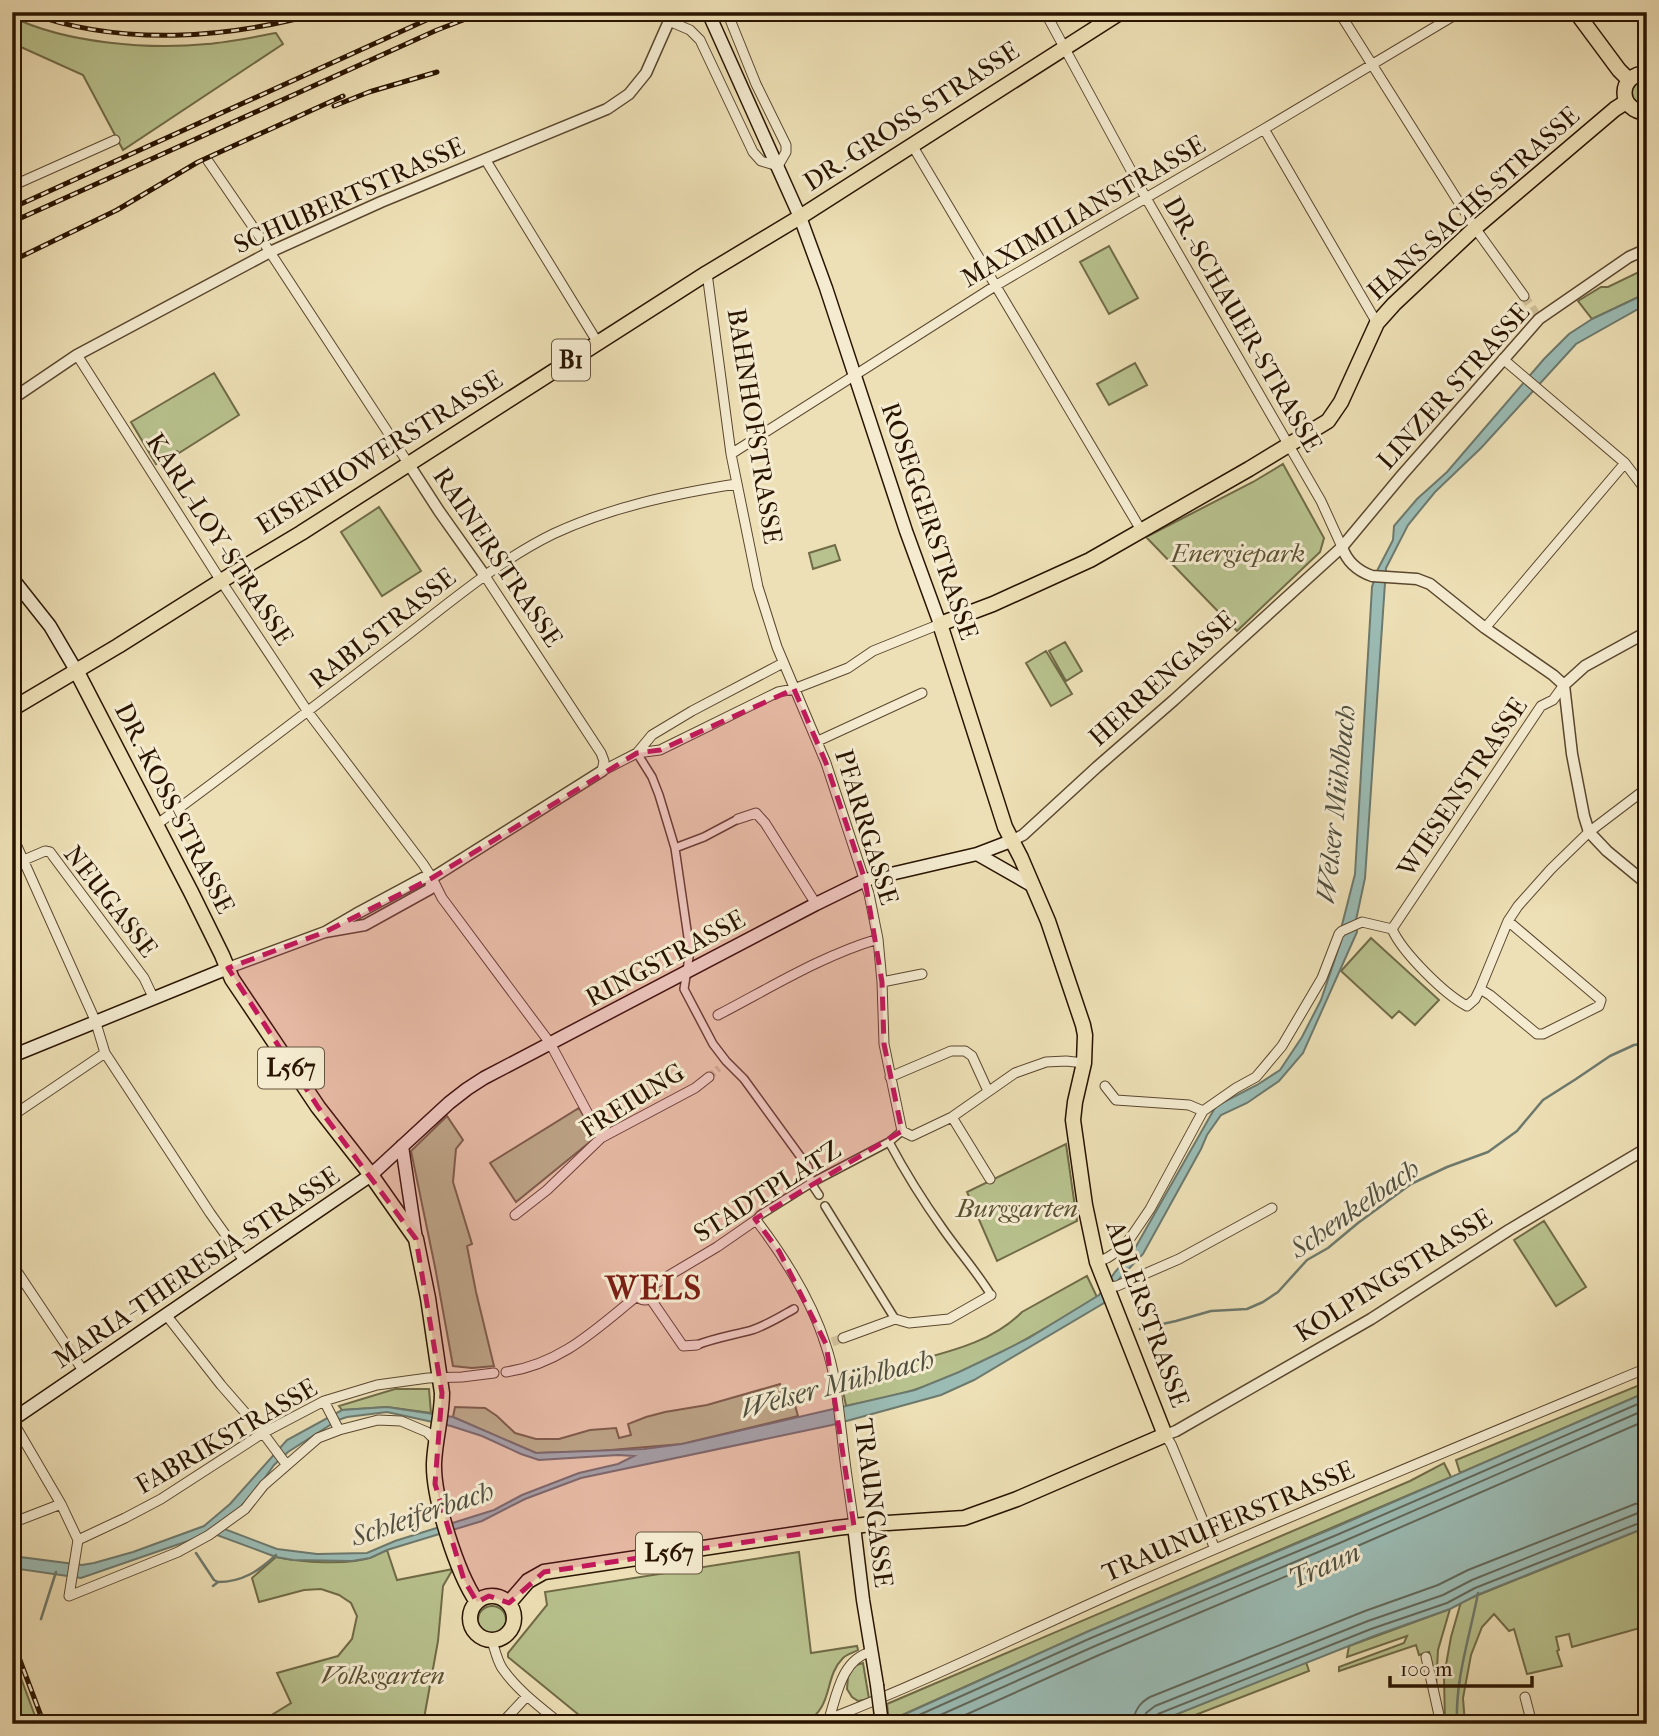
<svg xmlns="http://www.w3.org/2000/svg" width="1659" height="1736" viewBox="0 0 1659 1736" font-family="'IM FELL French Canon',serif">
	<rect width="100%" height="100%" fill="#eee0b6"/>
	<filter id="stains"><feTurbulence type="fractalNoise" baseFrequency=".00286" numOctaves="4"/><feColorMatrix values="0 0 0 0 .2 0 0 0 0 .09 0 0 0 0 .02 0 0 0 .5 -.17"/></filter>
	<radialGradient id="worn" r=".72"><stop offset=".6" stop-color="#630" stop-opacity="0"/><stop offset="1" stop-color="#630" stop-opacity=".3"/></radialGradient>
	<path fill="#b8c28e" stroke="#706b47" stroke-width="2" d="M12,17C66,43 148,50 207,44C231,42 253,37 276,33L283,44L123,150L83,75L12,43Z
		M1647,79V106L1644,107L1633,100L1631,92L1635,83Z
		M1109,246L1138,298L1109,314L1080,262Z
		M1647,268V293L1592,319L1578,301L1601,287H1608Z
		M1135,363L1147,385L1109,405L1097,384Z
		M214,373L239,415L179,453L177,451L156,464L131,422Z
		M1283,464L1324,538L1320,552L1237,631L1146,537L1253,482Z
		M379,507L421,571L382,596L341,532Z
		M835,545L840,560L813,569L809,553Z
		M1065,642L1082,671L1066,681L1049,651Z
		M1046,651L1072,694L1051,706L1026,663Z
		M1371,938L1439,1000L1415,1025L1399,1011L1392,1018L1341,971Z
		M579,1108L596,1137L516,1202L490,1163Z
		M447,1116L463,1140L456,1149L453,1182L472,1244L467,1246L476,1292L494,1366L472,1368L453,1366L435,1267L411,1151Z
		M1066,1144L1077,1221L997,1261L967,1192Z
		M1544,1221L1586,1287L1556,1306L1514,1240Z
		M1087,1276L1097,1297C1039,1332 980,1369 914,1390C892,1397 869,1401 846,1406L841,1381L873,1374L877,1383L913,1373L911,1362C951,1351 992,1342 1022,1312Z
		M1647,1382V1392L1460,1473L1456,1460Z
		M780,1384L783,1400L793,1398L798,1416L682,1444L599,1451L536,1453L453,1417L455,1407L485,1408L497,1416L515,1433L536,1439H559L590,1430L616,1428L619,1438L631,1435L628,1424L646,1417L665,1412L707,1405Z
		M395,1389H429L431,1413L387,1407L342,1410L339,1406Z
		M1444,1463L1451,1477L1089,1631L889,1721L887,1704L1410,1481Z
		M1647,1527V1626L1572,1647L1569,1634L1556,1637L1559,1650L1557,1651L1562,1666L1527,1674L1514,1629L1509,1631L1494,1614L1482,1627L1471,1655L1463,1698L1465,1724H1445L1444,1676L1451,1637L1461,1602Z
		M387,1550L397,1580L453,1569L443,1586L438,1641L423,1724H257L291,1703L277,1673L338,1656L352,1639L357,1616L351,1603L339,1595L321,1589L304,1590L259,1602L252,1578L276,1557C300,1562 348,1566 372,1557C377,1555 382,1553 387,1550Z
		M799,1552L811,1653L857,1646L858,1650C853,1653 847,1654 843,1658C823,1678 835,1706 804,1724H590L508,1657V1653L547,1605L545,1592Z
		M478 1620a14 14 0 1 1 28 0a14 14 0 1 1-28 0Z
		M1450,1609L1438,1650L1436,1688L1429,1652L1419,1655L1416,1645L1339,1671V1667L1404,1643L1407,1636L1347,1657L1349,1646Z
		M12,1654L38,1724H12Z
		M1306,1662L1309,1671L1172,1724H1152Z
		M863,1663L869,1699L858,1701L852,1697L847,1689L848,1677L853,1666Z"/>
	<path fill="#9bbcb5" stroke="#6d796d" stroke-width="2" fill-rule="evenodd" d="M1647,293V304L1576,344L1481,448L1435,492L1408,525L1386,568L1365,878L1356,920L1357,932L1303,1053L1279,1081L1247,1103L1221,1115L1207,1135L1201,1149L1143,1254L1119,1279L1104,1303L974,1380L941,1395L832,1425L581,1478L525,1499L482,1521L387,1550L370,1558L352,1561L293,1560L276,1557L209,1532L188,1541L81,1578L12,1568V1556L82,1565L94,1563L133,1552L204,1526L230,1504L287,1440L342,1410L387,1407L453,1417L536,1453L644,1449L682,1444L915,1390L959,1372L1001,1352L1029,1338L1099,1295L1115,1272L1134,1250L1216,1106L1257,1085L1280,1070L1302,1037L1321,1000L1341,941L1342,925L1355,874L1372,587L1378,569L1393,540L1394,526L1417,499L1447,472L1544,359L1569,334L1592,319ZM387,1412L451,1426L482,1436L521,1454L539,1460L618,1455L634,1456L618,1464L579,1473L522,1495L494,1510L395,1541L367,1553L317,1554L277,1549L219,1527L252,1496L274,1465L288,1452L338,1420L347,1417Z
		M1647,1392V1527L1477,1595L1450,1609L1374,1636L1152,1724H883L1089,1631L1336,1527Z"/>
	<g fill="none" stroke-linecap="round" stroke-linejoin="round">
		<path stroke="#62685a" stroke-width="2" d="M899,1724L1091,1638L1339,1534L1647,1400
			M920,1724L1095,1646L1342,1542L1647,1409
			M945,1724L1099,1655L1346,1551L1647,1420
			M1133,1724C1134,1711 1139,1703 1150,1697L1365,1611L1438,1585L1468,1570L1635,1504L1647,1502
			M1144,1724L1146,1713L1155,1706L1368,1621L1443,1595L1472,1580L1638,1513L1647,1512
			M1153,1724V1718L1158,1714L1371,1629L1447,1603L1475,1588L1642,1522L1647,1521"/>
		<path stroke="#6d796d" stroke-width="2.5" d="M1140,1329L1176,1321L1211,1311L1247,1309L1263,1302L1278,1292L1307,1260L1328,1248L1358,1223L1411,1184L1447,1167L1488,1152L1517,1131L1543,1100L1576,1079L1610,1056L1634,1045L1647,1043
			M196,1553L214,1580L218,1582
			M213,1586L218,1582C242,1582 259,1571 276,1555
			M41,1619L56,1572
			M12,1723H27
			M1457,1724C1455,1679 1470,1636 1478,1593"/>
		<path stroke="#d0c19b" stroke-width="7" stroke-dasharray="7 3.5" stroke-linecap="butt" d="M709,1077L719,1068"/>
		<path stroke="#d0c19b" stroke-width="9" stroke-dasharray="9 4.5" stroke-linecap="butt" d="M1524,296L1539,319
			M832,1342L843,1338"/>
		<g stroke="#5a472e" stroke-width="10">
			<path id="pedestrian" d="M637,753L652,777L659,795L675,848L690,951L684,989L713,1044L726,1061L744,1079L808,1167L811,1183L819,1195
				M675,848L704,837L738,819
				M889,1142C905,1172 923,1201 943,1229C959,1252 977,1272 991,1295
				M825,1206L895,1319
				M756,1220L760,1215L811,1183L889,1142L902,1131
				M697,1345C715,1338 734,1335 752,1330C767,1325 781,1316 794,1309"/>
		</g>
		<g stroke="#5a472e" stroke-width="11">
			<path id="minor" d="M1045,12L1146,198L1321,501L1342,547
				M1339,12L1475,228L1524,296
				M669,21L690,30L700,40L753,152L761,161L778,166L786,152V145L756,84L727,12
				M1264,129L1377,323
				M912,145L1141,530
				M485,159L598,343
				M208,161L264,243L408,463
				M12,186L115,140
				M707,273L731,454L758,587L777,647L826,763L869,894L878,939L882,982L884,1044L902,1131L912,1136L952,1117L1015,1073L1046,1062L1066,1061L1084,1063
				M77,355L221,581L308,712L423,864L432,878L442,898L550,1043L601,1138
				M1503,359L1625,463L1647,492
				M731,454L995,286L1264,129L1460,12
				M485,576L601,753L604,761L602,771
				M1485,628L1625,463
				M818,741L922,693
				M637,753L652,735L692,711L783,663
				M602,771L637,753L660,750L778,692L794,689L848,668L873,651L940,624
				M738,819L756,813L765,823L816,904
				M156,825C237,766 317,704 397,643C447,605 496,562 553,534C611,507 673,494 736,484
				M12,835L95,1020L105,1053L210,1213L245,1262
				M24,860L45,851L50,852L144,978L153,997
				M1392,929C1402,952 1444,994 1467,1006L1475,999L1480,989L1508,921L1518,906L1551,869L1589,832L1647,788
				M1392,929L1541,706L1553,700L1564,685
				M882,982L922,974
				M1480,989L1490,995L1537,1034H1543L1599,1006L1601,1000L1508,921
				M718,1015C770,988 821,956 878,939
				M890,1077L951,1051H965L972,1056L988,1091
				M1105,1086L1116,1100L1189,1105L1203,1111
				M12,1116L105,1053
				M952,1117L990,1179
				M515,1215L547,1190L601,1138L695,1088L709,1077
				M1097,1262L1107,1258L1121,1249L1131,1237L1150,1209L1203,1111L1236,1088L1256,1077L1282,1046L1322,978L1339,934L1342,931L1362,922L1392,929
				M12,1264L84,1372
				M636 1291a9 9 0 1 1 18 0a9 9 0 1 1-18 0Z
				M653,1285L717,1247L756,1220C785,1258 812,1301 826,1346C836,1375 838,1406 842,1436C845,1466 850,1496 854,1526
				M1106,1287L1117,1286L1179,1259L1272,1208
				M650,1298L683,1346L697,1345
				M167,1316L221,1385L263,1433L286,1464
				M843,1338L895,1319L909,1323L949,1319L991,1295
				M506,1372C561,1364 596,1329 637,1296
				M324,1401L339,1430
				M12,1420L61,1504L78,1540
				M1165,1435L1171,1444L1215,1549
				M17,1521L61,1504
				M78,1540L125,1518L161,1499L263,1433L324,1401L377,1385L428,1378L462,1377L494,1373
				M69,1596L178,1552L209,1535L245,1509L264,1485L318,1438L339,1430L378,1420L401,1421L427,1432L437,1442
				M69,1596L78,1540
				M492,1641C495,1650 497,1660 502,1668C517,1690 540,1707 561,1724
				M1426,1657L1441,1724
				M1525,1697L1532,1724
				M829,1719C837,1694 842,1659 871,1652
				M501,1724L527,1696
				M821,1724L829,1719C932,1679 1032,1629 1134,1584C1304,1510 1476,1439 1647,1368"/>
		</g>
		<g stroke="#5a472e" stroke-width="13">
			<path id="tertiary" d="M12,399L77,355L270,252L381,202L607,109L629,94L646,73L673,12
				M408,463L439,511L485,576
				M1342,547C1347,562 1358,571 1372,576L1417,579L1430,584L1485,628L1553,675L1564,685
				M1564,685L1572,754L1584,816L1589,832L1607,851L1647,884
				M1564,685L1585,666L1647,632
				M1011,841L1023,835L1097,767L1174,700L1342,547L1402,475L1539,319L1629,257L1647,249
				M325,932L356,914L423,878H432L602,771
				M228,968L325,932L365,925L430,889L432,878
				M1165,1435L1176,1431L1371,1319L1509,1230L1647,1148"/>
		</g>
		<g stroke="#291400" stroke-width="15">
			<path id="secondary" d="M708,12L800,217L826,288L906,531L940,624
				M12,578L50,626L77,672
				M977,854L1033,886
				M12,1056L228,968
				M402,1146L416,1239
				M12,1420L371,1175L449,1103L467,1089L484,1078L816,904L865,880L977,854L1011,841
				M854,1526L863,1600L877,1685"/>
		</g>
		<g stroke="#291400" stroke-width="17">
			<path id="primary" d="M1576,12L1619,70L1629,80
				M1647,73C1617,74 1617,111 1647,113
				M77,672L191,892L222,955L232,979L318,1107L371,1175L416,1239L428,1298L442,1393C442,1416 435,1439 434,1463C433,1498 457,1573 477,1602
				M12,709L118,646L221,581L301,533L707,273L800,217L1121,12
				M470 1618a22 22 0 1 1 44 0a22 22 0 1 1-44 0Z
				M509,1603L528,1581L544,1572L836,1528L872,1524L964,1518L1017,1499L1165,1435L1097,1262L1085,1205L1073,1120L1075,1102L1084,1063L1085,1035L1083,1025L1048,921L1021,858L1005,827L940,624L993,604L1090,560L1249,469L1328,421L1341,402L1377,323L1394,304L1475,228L1615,109L1626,102"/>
		</g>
		<use href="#pedestrian" stroke="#f4ebd0" stroke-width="7"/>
		<use href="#minor" stroke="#f4ebd0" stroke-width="9"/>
		<use href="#tertiary" stroke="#f4ebd0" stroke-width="10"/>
		<use href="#secondary" stroke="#f4ebd0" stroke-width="12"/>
		<use href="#primary" stroke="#eee0b6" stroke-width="14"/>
		<g stroke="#291400" stroke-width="5">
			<path id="rail" d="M26,12C121,47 227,39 323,12
				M334,106L369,92L437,72
				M12,208L444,12
				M12,222L437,30L484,12
				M12,261L117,210L198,162L343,96
				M12,1639L44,1724"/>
		</g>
		<use href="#rail" stroke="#f4ebd0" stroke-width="2.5" stroke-dasharray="8" stroke-linecap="butt"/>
		<g stroke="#291400" stroke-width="15" stroke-linecap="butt">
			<path id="secondary-bridge" d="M877,1685L882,1724"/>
		</g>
		<use href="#secondary-bridge" stroke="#f4ebd0" stroke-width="12"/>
	</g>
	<path fill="#c2185b" fill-opacity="0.2" stroke="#c2185b" stroke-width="5" stroke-dasharray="14 9" stroke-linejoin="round" d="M794,689L826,763L865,880L882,982L884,1044L902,1131L755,1219L779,1251L826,1344L854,1526L544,1572L509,1603L489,1596L477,1602L464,1580L435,1484L442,1393L416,1239L318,1107L228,968L325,932L432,878L637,753L660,750Z"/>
	<g text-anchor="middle" stroke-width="6" stroke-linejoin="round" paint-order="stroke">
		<g fill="#f4ebd0" stroke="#66543e" stroke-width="2">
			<rect x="552" y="339.5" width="38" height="41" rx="5"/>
			<rect x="258" y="1047.5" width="66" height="41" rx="5"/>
			<rect x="636" y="1532.5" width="66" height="41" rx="5"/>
		</g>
		<g font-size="24" font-weight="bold" fill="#291400">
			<text x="571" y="368">B1</text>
			<text x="291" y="1076">L567</text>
			<text x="669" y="1561">L567</text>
		</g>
		<g font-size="26" fill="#291400" stroke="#f4ebd0">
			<text transform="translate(911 116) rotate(-33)" y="9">DR.-GROSS-STRASSE</text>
			<text transform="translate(349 195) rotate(-24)" y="9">SCHUBERTSTRASSE</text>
			<text transform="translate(1473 203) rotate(-42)" y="9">HANS-SACHS-STRASSE</text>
			<text transform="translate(1083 211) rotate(-30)" y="9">MAXIMILIANSTRASSE</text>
			<text transform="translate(1243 324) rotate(60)" y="9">DR.-SCHAUER-STRASSE</text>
			<text transform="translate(1453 386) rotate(-48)" y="9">LINZER STRASSE</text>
			<text transform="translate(755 426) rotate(81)" y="9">BAHNHOFSTRASSE</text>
			<text transform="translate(379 452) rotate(-32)" y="9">EISENHOWERSTRASSE</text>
			<text transform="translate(930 521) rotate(71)" y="9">ROSEGGERSTRASSE</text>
			<text transform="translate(220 539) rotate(57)" y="9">KARL-LOY-STRASSE</text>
			<text transform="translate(498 557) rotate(56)" y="9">RAINERSTRASSE</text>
			<text transform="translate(382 628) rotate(-38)" y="9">RABLSTRASSE</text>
			<text transform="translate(1162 678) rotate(-42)" y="9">HERRENGASSE</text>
			<text transform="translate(1462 787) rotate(-56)" y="9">WIESENSTRASSE</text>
			<text transform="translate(175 808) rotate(63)" y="9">DR.-KOSS-STRASSE</text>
			<text transform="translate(867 827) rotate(73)" y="9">PFARRGASSE</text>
			<text transform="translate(111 901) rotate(52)" y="9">NEUGASSE</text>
			<text transform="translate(665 958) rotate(-28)" y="9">RINGSTRASSE</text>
			<text transform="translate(632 1100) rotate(-32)" y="9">FREIUNG</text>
			<text transform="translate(767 1191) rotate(-32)" y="9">STADTPLATZ</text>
			<text transform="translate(196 1267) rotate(-34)" y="9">MARIA-THERESIA-STRASSE</text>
			<text transform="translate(1393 1275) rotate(-32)" y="9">KOLPINGSTRASSE</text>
			<text transform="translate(1148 1314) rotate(70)" y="9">ADLERSTRASSE</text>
			<text transform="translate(226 1436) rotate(-30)" y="9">FABRIKSTRASSE</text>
			<text transform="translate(874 1503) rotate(83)" y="9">TRAUNGASSE</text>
			<text transform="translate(1228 1521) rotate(-23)" y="9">TRAUNUFERSTRASSE</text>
		</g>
		<g font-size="26" font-style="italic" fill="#5b5132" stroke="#f4ebd0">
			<text x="1238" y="562">Energiepark</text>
			<text x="1017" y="1217">Burggarten</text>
			<text x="383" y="1684">Volksgarten</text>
		</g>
		<g font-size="28" font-style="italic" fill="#514f3f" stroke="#f4ebd0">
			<text transform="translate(1335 804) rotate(-84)" y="10">Welser Mühlbach</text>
			<text transform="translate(1354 1208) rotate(-35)" y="10">Schenkelbach</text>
			<text transform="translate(837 1383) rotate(-15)" y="10">Welser Mühlbach</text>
			<text transform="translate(422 1513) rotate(-19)" y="10">Schleiferbach</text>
			<text transform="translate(1324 1565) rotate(-24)" y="10">Traun</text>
		</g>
		<g font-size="33" font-weight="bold" letter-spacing="2" fill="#7a1f14" stroke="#f4ebd0">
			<text x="654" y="1299">WELS</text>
		</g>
	</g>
	<rect width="1659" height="1736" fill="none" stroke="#eee0b6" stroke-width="42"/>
	<rect x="14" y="14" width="1631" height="1708" fill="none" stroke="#291400" stroke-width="3.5"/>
	<rect x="21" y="21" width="1617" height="1694" fill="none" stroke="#291400" stroke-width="2"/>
	<path d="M1390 1676v10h142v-10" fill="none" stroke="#291400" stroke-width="3.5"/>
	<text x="1400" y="1676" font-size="21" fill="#291400" stroke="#f4ebd0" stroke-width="5" paint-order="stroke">100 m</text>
	<rect width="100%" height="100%" filter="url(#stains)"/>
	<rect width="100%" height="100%" fill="url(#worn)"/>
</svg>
